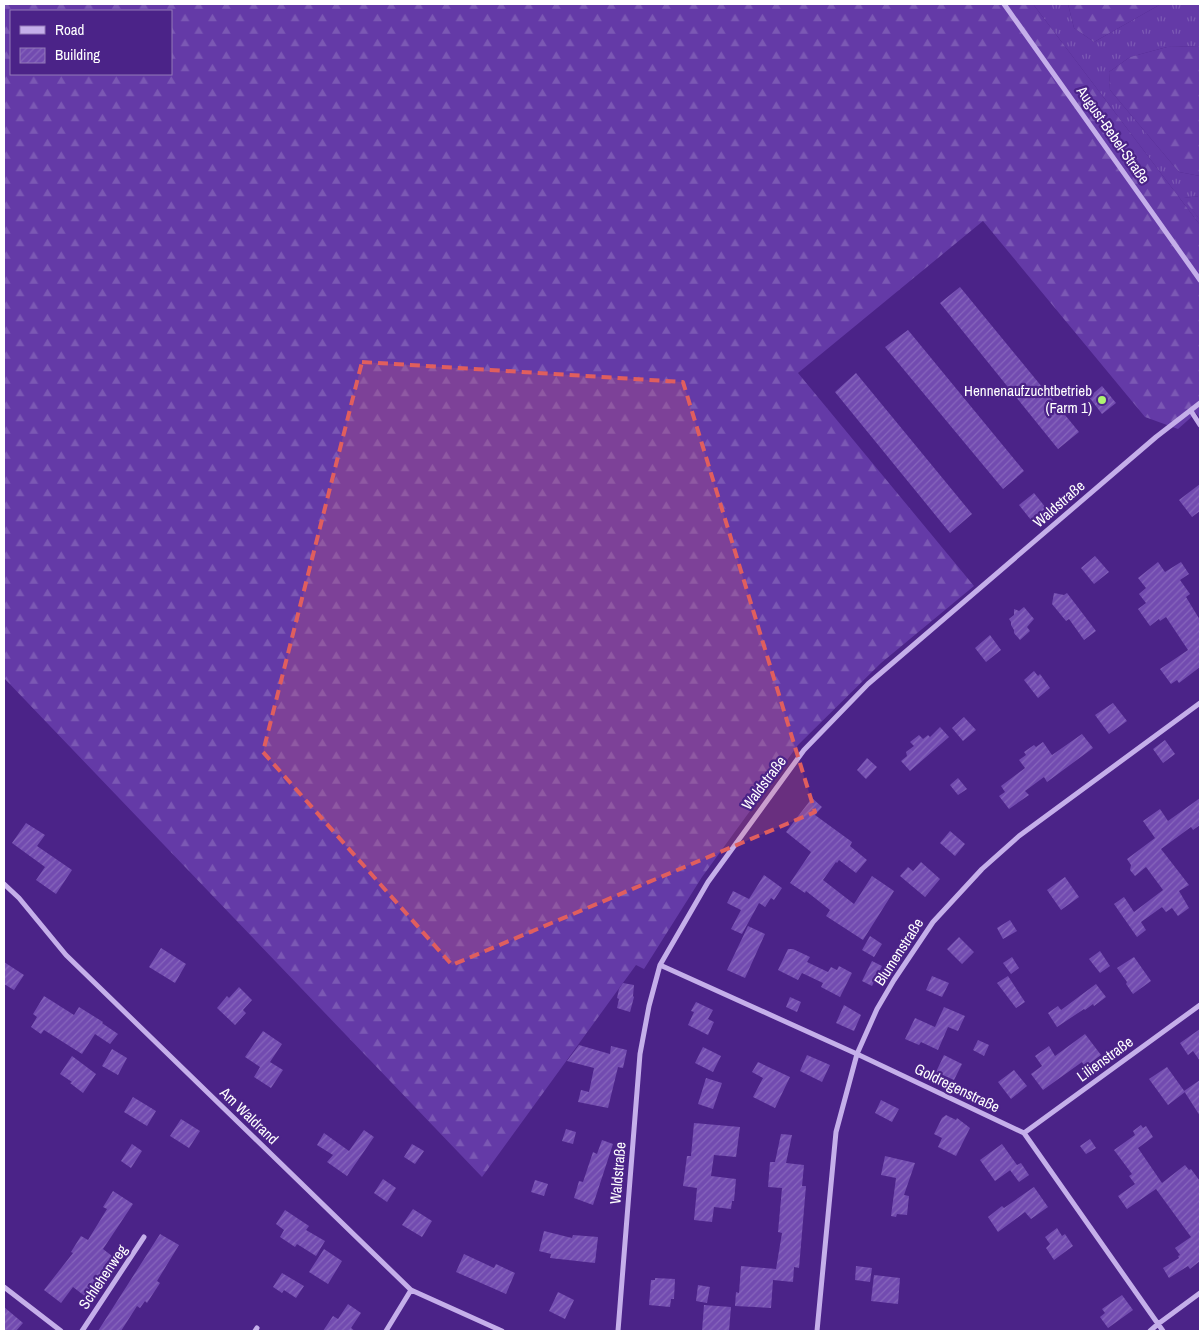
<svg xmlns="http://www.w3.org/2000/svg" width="1204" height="1335" viewBox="0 0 1204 1335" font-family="'Archivo Narrow',sans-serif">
	<defs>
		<pattern id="grass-tufts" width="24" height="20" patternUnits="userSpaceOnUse" patternTransform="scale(1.25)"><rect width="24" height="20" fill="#643aa7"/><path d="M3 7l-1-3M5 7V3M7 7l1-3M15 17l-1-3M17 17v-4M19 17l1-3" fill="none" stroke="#7b58b4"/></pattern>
		<pattern id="forest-firs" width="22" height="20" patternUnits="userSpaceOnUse" patternTransform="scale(1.25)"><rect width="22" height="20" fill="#643aa7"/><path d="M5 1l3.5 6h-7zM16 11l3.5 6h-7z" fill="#7b58b4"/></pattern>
		<pattern id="building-hatch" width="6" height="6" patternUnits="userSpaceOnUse" patternTransform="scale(1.25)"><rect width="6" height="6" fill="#724bb0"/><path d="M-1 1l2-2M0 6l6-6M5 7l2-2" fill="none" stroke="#8766bc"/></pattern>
	</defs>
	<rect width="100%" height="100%" fill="#4b2388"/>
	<path fill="url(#grass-tufts)" d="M1033,4H1068L1074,28L1094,42L1161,4H1200V46L1167,47L1130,57L1109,72L1110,90L1179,172L1200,176V196L1184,198L1200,220V225Z"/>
	<path fill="url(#forest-firs)" fill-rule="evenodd" d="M4,4H1033L1200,225V418L1196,413L1178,429L1145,417L983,221L798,373L974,586L881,663L798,745L702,877L644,969L636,965L482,1177L4,678ZM11,11H171V74H11Z
		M1068,4H1161L1094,42L1074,28Z
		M1200,46V176L1179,172L1110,90L1109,72L1130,57L1167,47Z
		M1200,196V220L1183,198Z"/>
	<path fill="url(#building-hatch)" d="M960,287L1079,432L1058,449L940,303Z
		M908,330L1024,471L1003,489L885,347Z
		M856,373L972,514L950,533L835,392Z
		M1102,386L1116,403L1102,414L1089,397Z
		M1200,484V511L1192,517L1179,500Z
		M1034,493L1046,508L1031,520L1019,505Z
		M1095,556L1109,572L1094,584L1081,568Z
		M1158,562L1165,572L1181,562L1189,574L1180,580L1190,594L1186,597L1200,620V667L1179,683L1177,680L1171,684L1160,669L1188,650L1166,617L1160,621L1159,619L1150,626L1138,609L1146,603L1139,594L1146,588L1138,578Z
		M1054,593L1064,595L1067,593L1096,631L1084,640L1069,619L1066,621L1052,604Z
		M1024,607L1034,619L1027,627L1030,631L1020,640L1014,633V630L1011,625V622L1009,619L1014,615V609L1019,611Z
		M990,635L1001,650L986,662L975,648Z
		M1034,671L1038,676L1040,674L1050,688L1038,698L1024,680Z
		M1113,703L1127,721L1109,734L1095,715Z
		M964,717L976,730L963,741L952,728Z
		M940,727L949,737L910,771L901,761L907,756L906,752L914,746L910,742L919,735L923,739L928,735L930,737Z
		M1082,734L1093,748L1047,782L1044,777L1025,791L1029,795L1009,809L999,796L1005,792L1001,786L1025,768L1019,760L1026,755L1024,752L1034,745L1036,747L1043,742L1052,755Z
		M1165,740L1175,754L1163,763L1153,749Z
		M867,758L877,767L866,779L857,770Z
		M958,778L967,789L958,795L950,785Z
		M812,798L822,807L815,815L852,842L850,846L867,860L856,873L839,860L837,863L836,862L823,880L854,904L872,876L894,891L863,940L826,916L830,910L806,891L805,893L790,883L811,852L786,832Z
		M1200,798V825L1193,830L1191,827L1161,849L1189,885L1179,891L1189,908L1178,916L1172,908L1166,912L1162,907L1141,922L1146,930L1137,937L1114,904L1124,897L1134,912L1163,890L1146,867L1135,876L1130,870L1131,865L1127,859L1155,838L1143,821L1160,809L1168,821Z
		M26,823L45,835L37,846L72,870L56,894L36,880L45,867L12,843Z
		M950,831L965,844L955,856L940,843Z
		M921,862L940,879L925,897L900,876L908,867L913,871Z
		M764,875L782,888L774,900L771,898L765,907L759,903L742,934L731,929L741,910L727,903L733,891L749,899Z
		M1065,877L1079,897L1061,910L1047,890Z
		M1010,920L1017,931L1003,939L997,928Z
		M748,926L765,934L745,978L727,970Z
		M870,936L882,944L874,957L862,950Z
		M959,937L974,952L962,964L947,949Z
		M161,948L186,964L175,983L149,967Z
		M788,949H793L810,957L807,962L828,972L831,967L837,970L839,966L852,973L840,997L821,987L823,983L802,973L798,980L778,970Z
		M1100,951L1110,966L1100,973L1089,959Z
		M1012,957L1019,968L1011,974L1003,963Z
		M1134,957L1151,981L1133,994L1126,984L1127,982L1117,968Z
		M872,961L882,966L872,986L862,981Z
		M4,962L24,975L14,990L4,984Z
		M932,976L949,983L942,997L926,990Z
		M1008,976L1025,1002L1016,1008L997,983Z
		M623,983L634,985L633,996L634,997L630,1012L617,1008L619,999L617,998L619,989Z
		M1096,984L1106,997L1094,1006L1093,1004L1085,1010L1084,1009L1057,1027L1048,1013L1058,1006L1061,1010Z
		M239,987L252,1000L243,1010L246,1013L235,1025L217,1008L227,996L229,998Z
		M44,996L74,1015L79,1007L103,1022L102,1023L118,1034L110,1044L95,1034L82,1054L44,1030L41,1034L31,1027L37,1017L33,1014Z
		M790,997L801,1002L797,1012L786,1007Z
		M696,1002L713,1010L708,1019L714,1022L708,1035L688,1025L694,1012L691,1011Z
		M844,1005L861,1015L854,1031L836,1023Z
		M944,1007L965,1016L958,1031L948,1027L938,1050L921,1042L919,1045L905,1039L915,1018L935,1027Z
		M1200,1029V1061L1193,1051L1188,1055L1180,1043Z
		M263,1031L282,1044L270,1062L283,1070L271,1088L254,1077L260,1067L245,1057Z
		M1085,1034L1101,1055L1085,1067L1082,1062L1043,1090L1031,1074L1042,1066L1035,1056L1049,1046L1055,1056Z
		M978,1040L989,1045L984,1056L973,1050Z
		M579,1045L610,1054L611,1046L627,1050L623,1068L618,1067L608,1108L578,1102L581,1090L589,1092L594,1068L567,1061Z
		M703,1047L721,1056L713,1072L695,1063Z
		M112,1049L127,1058L118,1075L102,1066Z
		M807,1055L830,1065L822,1082L800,1071Z
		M944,1055L962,1064L954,1080L936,1072Z
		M72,1056L96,1074L83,1093L70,1083L72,1082L60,1074Z
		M758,1062L790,1077L775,1108L753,1097L763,1078L752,1072Z
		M1167,1067L1185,1092L1168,1105L1149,1079Z
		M1014,1070L1027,1086L1011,1099L998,1082Z
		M706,1078L722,1083L713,1109L698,1104Z
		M1200,1080V1116L1184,1091Z
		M133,1097L156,1111L147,1126L124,1112Z
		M881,1100L899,1109L892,1122L875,1113Z
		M946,1115L956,1120L957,1118L970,1128L956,1156L938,1147L942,1138L934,1134L942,1118Z
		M181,1119L200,1131L189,1148L170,1136Z
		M694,1123L740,1127L736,1157L714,1155L711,1176L736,1179L734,1201H732L731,1209L714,1207L712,1222L694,1220L697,1188L683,1186L687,1156H691Z
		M1141,1125L1143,1128L1146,1126L1153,1137L1138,1148L1162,1183L1185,1165L1189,1170L1191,1169L1200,1181V1261L1190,1269L1188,1266L1169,1278L1163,1268L1179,1258L1178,1256L1180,1255L1175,1248L1191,1237L1156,1189L1127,1209L1118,1196L1135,1184L1129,1176L1132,1174L1114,1150L1135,1135L1133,1131Z
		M566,1129L576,1132L573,1144L562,1141Z
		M364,1130L374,1137L347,1176L327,1162L333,1155L317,1145L324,1133L349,1151Z
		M781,1134L792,1135L786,1163L804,1165L802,1186H806L799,1268L794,1267L793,1282L773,1280L771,1308L735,1306L736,1292L739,1293L741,1266L776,1269L782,1233L778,1232L782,1188L768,1187L770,1162H775Z
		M1090,1139L1096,1148L1086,1154L1080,1146Z
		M602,1140L613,1144L593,1205L574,1198L579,1181L583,1182L593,1152L597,1154Z
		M132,1144L142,1151L131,1168L121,1161Z
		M412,1144L424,1151L415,1164L404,1157Z
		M1002,1144L1017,1165L1021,1163L1029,1175L1019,1182L1010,1170L1016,1166L995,1181L980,1160Z
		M885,1156L915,1163L904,1195L909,1196L907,1215L897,1214L896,1217L891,1216L896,1178L881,1175Z
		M383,1179L396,1188L387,1202L374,1193Z
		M535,1180L548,1184L544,1196L531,1192Z
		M1034,1187L1048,1207L1031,1219L1025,1212L998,1232L988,1217L1002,1206L1004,1208Z
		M113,1191L133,1204L103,1249L112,1256L94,1284L96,1286L86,1297L73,1287L61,1303L44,1290L73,1253L71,1252L81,1236L88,1240L107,1209L103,1207Z
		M413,1209L432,1221L422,1237L402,1225Z
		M285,1210L309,1226L306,1230L325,1241L316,1256L297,1244L295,1247L280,1237L284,1230L276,1224Z
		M1057,1228L1062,1236L1065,1234L1073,1246L1054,1260L1046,1248L1050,1244L1045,1237Z
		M544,1231L572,1238L573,1235L598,1237L595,1263L550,1258L551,1254L539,1251Z
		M160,1234L179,1245L157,1281L160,1283L147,1303L145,1301L140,1308L137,1306L121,1331H98Z
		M324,1249L342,1261L328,1284L309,1272Z
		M464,1254L494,1268L496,1264L515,1273L506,1294L456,1272Z
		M856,1266L872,1268L870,1282L855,1280Z
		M282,1273L304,1286L296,1298L284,1290L282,1293L273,1287Z
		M874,1275L900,1278L898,1304L871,1301Z
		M655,1278L675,1279L674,1299H671L670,1307L649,1305L651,1280H655Z
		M698,1285L710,1287L707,1303L696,1301Z
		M558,1292L574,1300L565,1319L549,1311Z
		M1122,1295L1133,1310L1108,1328L1100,1317L1105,1313L1102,1309Z
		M348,1304L361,1313L351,1328L355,1331H323L333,1316L338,1319Z
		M704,1305L731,1307L729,1331H702Z
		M4,1307L23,1323L16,1331H4Z"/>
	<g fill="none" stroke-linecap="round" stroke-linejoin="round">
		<path stroke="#c5afea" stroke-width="5" d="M1004,4L1200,280
			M1191,411L1200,425
			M4,884L19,898L66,955L411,1290L502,1331
			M660,965L857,1054L1024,1133L1163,1331
			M1024,1133L1200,1005
			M4,1287L61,1331
			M82,1331L144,1237
			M255,1331L257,1328
			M386,1331L411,1290
			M618,1331L640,1054L649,1006L660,965L708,882L804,750L868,684L1156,437L1200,403
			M817,1331L836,1132L857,1054L877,1009L894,980L933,922L982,869L1019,836L1200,703
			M1150,1331L1158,1324L1200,1293"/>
	</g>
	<path fill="#e05e5e" fill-opacity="0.2" stroke="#e05e5e" stroke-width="4" stroke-dasharray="10 6" stroke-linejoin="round" d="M362,362L683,382L815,812L452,965L263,752Z"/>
	<circle fill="#aef571" stroke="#4b2388" stroke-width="2" cx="1102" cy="400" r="5"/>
	<g text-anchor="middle" stroke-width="4.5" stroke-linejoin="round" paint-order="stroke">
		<g font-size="15" fill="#fff" stroke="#4b2388">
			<text transform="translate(1113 135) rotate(55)" y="5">August-Bebel-Straße</text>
			<text transform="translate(1059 504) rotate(-41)" y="5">Waldstraße</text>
			<text transform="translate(764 783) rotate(-53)" y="5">Waldstraße</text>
			<text transform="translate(899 952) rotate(-57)" y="5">Blumenstraße</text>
			<text transform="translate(1105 1059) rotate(-36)" y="5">Lilienstraße</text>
			<text transform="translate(957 1088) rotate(26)" y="5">Goldregenstraße</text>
			<text transform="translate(249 1116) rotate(44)" y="5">Am Waldrand</text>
			<text transform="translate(618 1173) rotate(-85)" y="5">Waldstraße</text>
			<text transform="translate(103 1277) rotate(-56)" y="5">Schlehenweg</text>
		</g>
		<g font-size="15" fill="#fff" stroke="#4b2388" text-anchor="end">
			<text x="1092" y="396">Hennenaufzuchtbetrieb<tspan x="1092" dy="17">(Farm 1)</tspan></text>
		</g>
	</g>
	<rect width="1204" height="1335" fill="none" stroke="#ffffff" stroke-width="10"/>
	<rect x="10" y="10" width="162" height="65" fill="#4b2388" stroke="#937bb8"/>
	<rect x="20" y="26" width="25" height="8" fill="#c5afea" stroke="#937bb8"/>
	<text x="55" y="35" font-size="15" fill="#ffffff">Road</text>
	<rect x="20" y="48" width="25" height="15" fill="url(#building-hatch)" stroke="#937bb8"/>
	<text x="55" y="60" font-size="15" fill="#ffffff">Building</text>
</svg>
